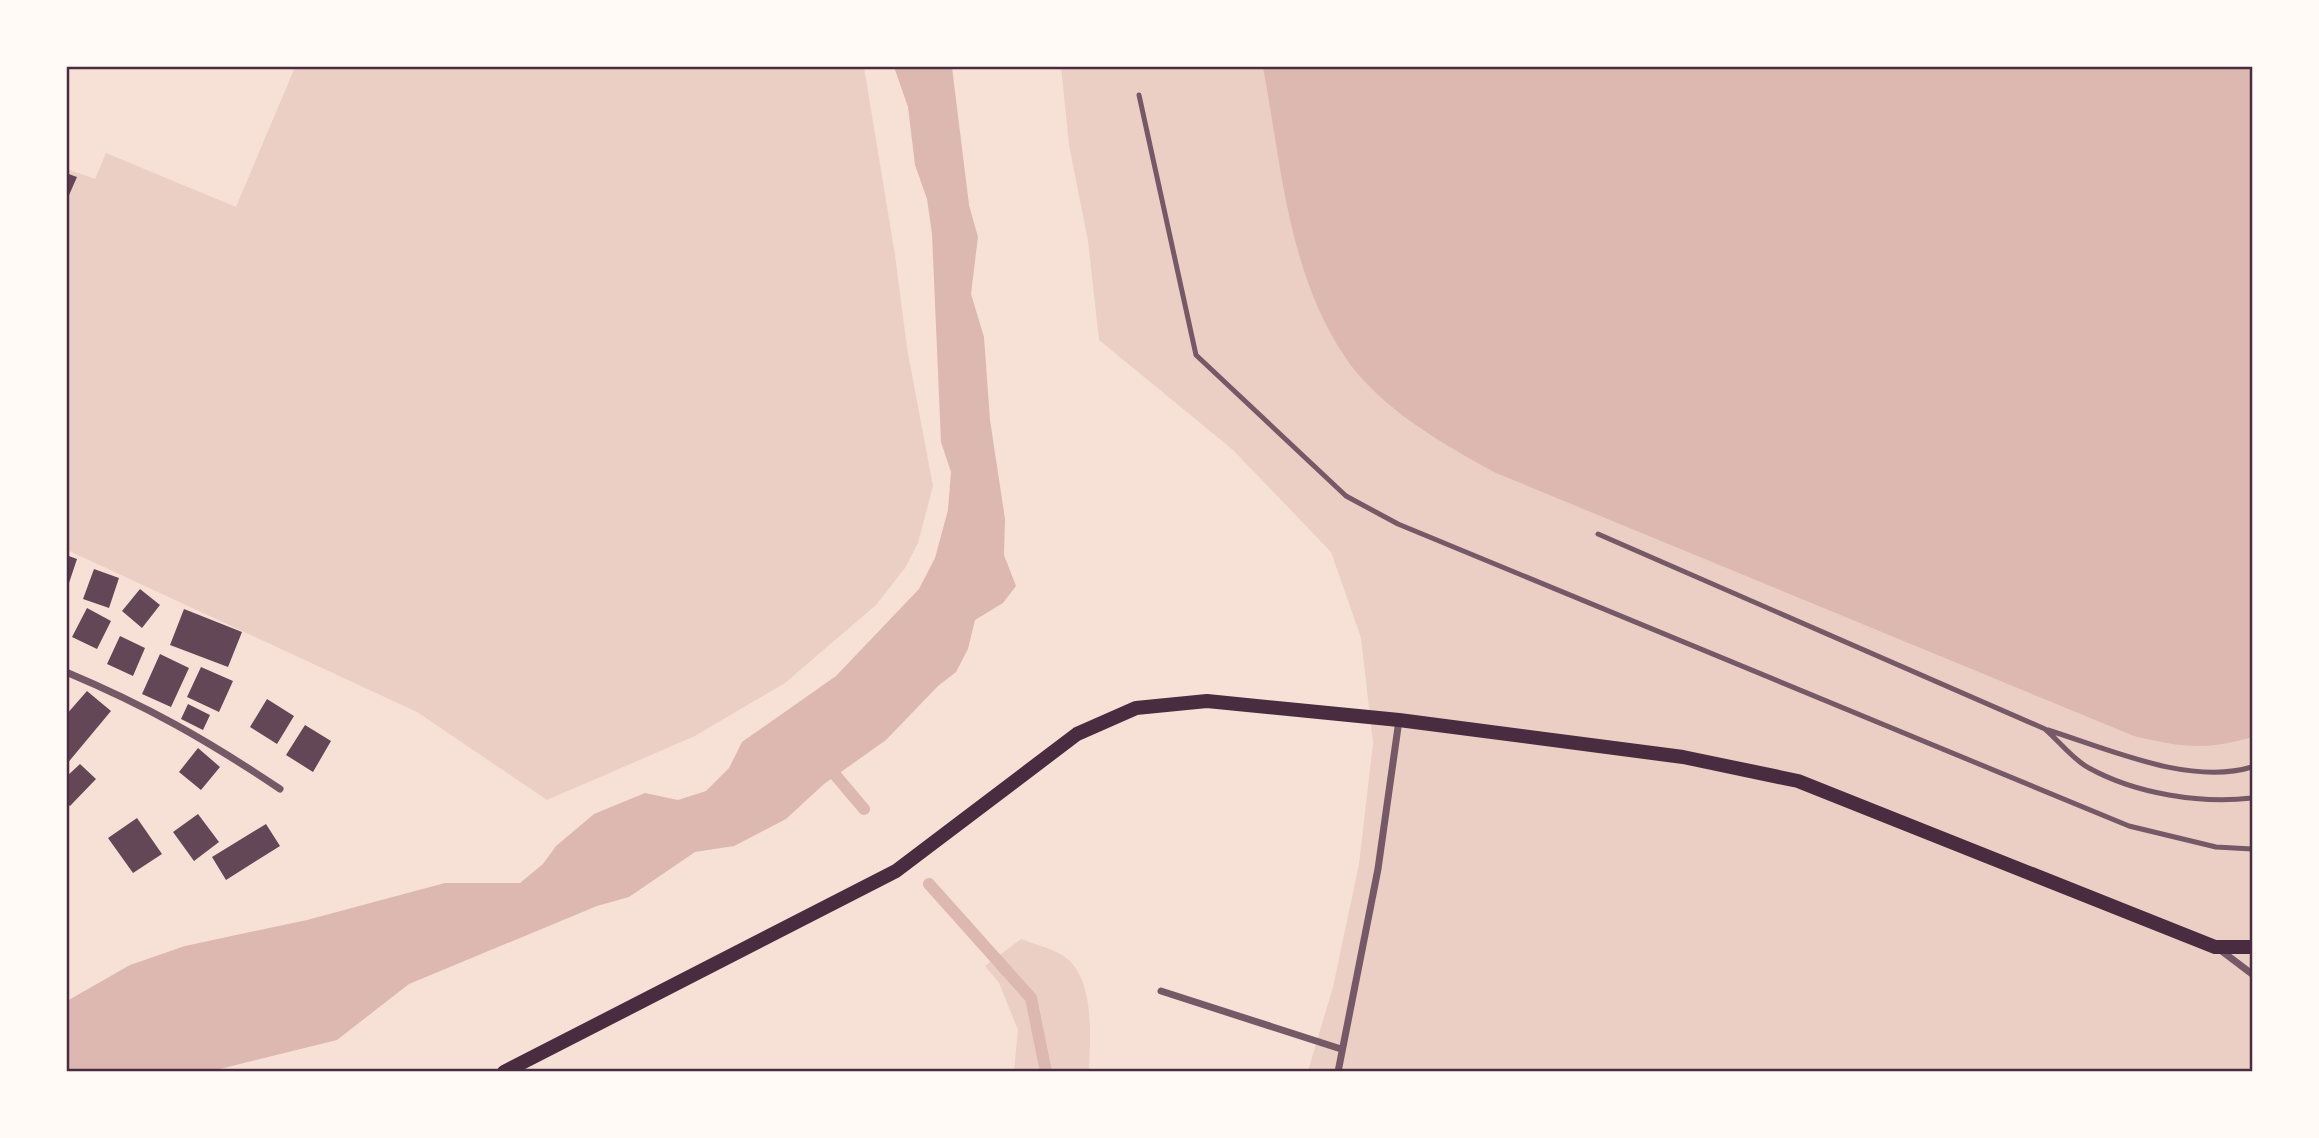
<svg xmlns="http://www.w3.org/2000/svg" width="2319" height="1138" viewBox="0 0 2319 1138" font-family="Barlow,sans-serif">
	<rect width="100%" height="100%" fill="#f7e1d7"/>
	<path fill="#ebcfc5" d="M295,67H864L895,255L907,348L933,486L918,543L905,568L876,605L785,683L695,736L547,800L417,712L67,550V169L95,179L106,153L236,207Z
		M1061,67H2252V1071H1308L1333,987L1359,864L1373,743L1361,638L1331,552L1233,450L1099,340L1088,241L1069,145Z
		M1021,939C1034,944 1050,948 1062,955C1096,976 1090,1037 1089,1071H1014L1018,1030L999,983L985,966Z"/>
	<path fill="#dcb8b0" d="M894,67H952L969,205L978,237L971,294L984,337L990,420L1005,519L1004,555L1016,586L1003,603L975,620L968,649L956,672L938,686L886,740L824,784L786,819L734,846L695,852L629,897L597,906L409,984L337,1040L212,1071H67V1001L130,965L185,946L307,920L445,883H520L543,864L556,846L594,814L645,793L678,800L706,791L729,768L742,742L836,676L919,589L935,558L948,510L951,472L941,442L932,234L927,199L915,165L908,107Z
		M1263,67H2252V737C2206,751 2180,747 2134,736L1496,473C1444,445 1378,407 1345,357C1288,273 1281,163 1263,67Z"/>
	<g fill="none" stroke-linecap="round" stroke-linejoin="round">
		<path stroke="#dcb8b0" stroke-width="12" d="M826,764L864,809
			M929,884L1031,998L1046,1072"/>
	</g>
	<path fill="#644757" d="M66,173L77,177L66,202Z
		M66,555L77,559L69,583L66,582Z
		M94,569L119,578L109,608L83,599Z
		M140,589L160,605L142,628L122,611Z
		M87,608L111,621L97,649L72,637Z
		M184,609L242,632L228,667L170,645Z
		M120,636L145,648L133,676L107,664Z
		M160,654L189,668L171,707L142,694Z
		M201,667L233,681L219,712L187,697Z
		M87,691L111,711L66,765V715Z
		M267,699L294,716L277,744L250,727Z
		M188,704L210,715L203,730L181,719Z
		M305,725L331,741L313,772L286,755Z
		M198,748L220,767L201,790L179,772Z
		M80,764L96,779L70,806L66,803V777Z
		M198,814L219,842L194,861L173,832Z
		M137,818L162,854L133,873L108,838Z
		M266,824L280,846L226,880L212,857Z"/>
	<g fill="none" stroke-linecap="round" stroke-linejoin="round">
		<path stroke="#755966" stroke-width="5" d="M1139,95L1196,355L1346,496L1398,524L2129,826L2216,847L2252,849
			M1598,534L2045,729C2059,741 2073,760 2089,768C2136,794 2201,804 2252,798
			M2048,730C2108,749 2190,786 2252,767"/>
		<path stroke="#755966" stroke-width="7" d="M66,672C147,706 207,740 280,789
			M2219,949L2252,974
			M1161,991L1341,1049
			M1338,1072L1378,869L1399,720"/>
		<path stroke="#4a2c40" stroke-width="14" d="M504,1072L896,871L1077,734L1136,708L1207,701L1399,720L1683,757L1798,781L2215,947H2252"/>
	</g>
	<rect width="2319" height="1138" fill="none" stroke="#fffaf5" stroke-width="136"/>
	<rect x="68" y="68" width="2183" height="1002" fill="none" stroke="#4a2c40" stroke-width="2.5"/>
</svg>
